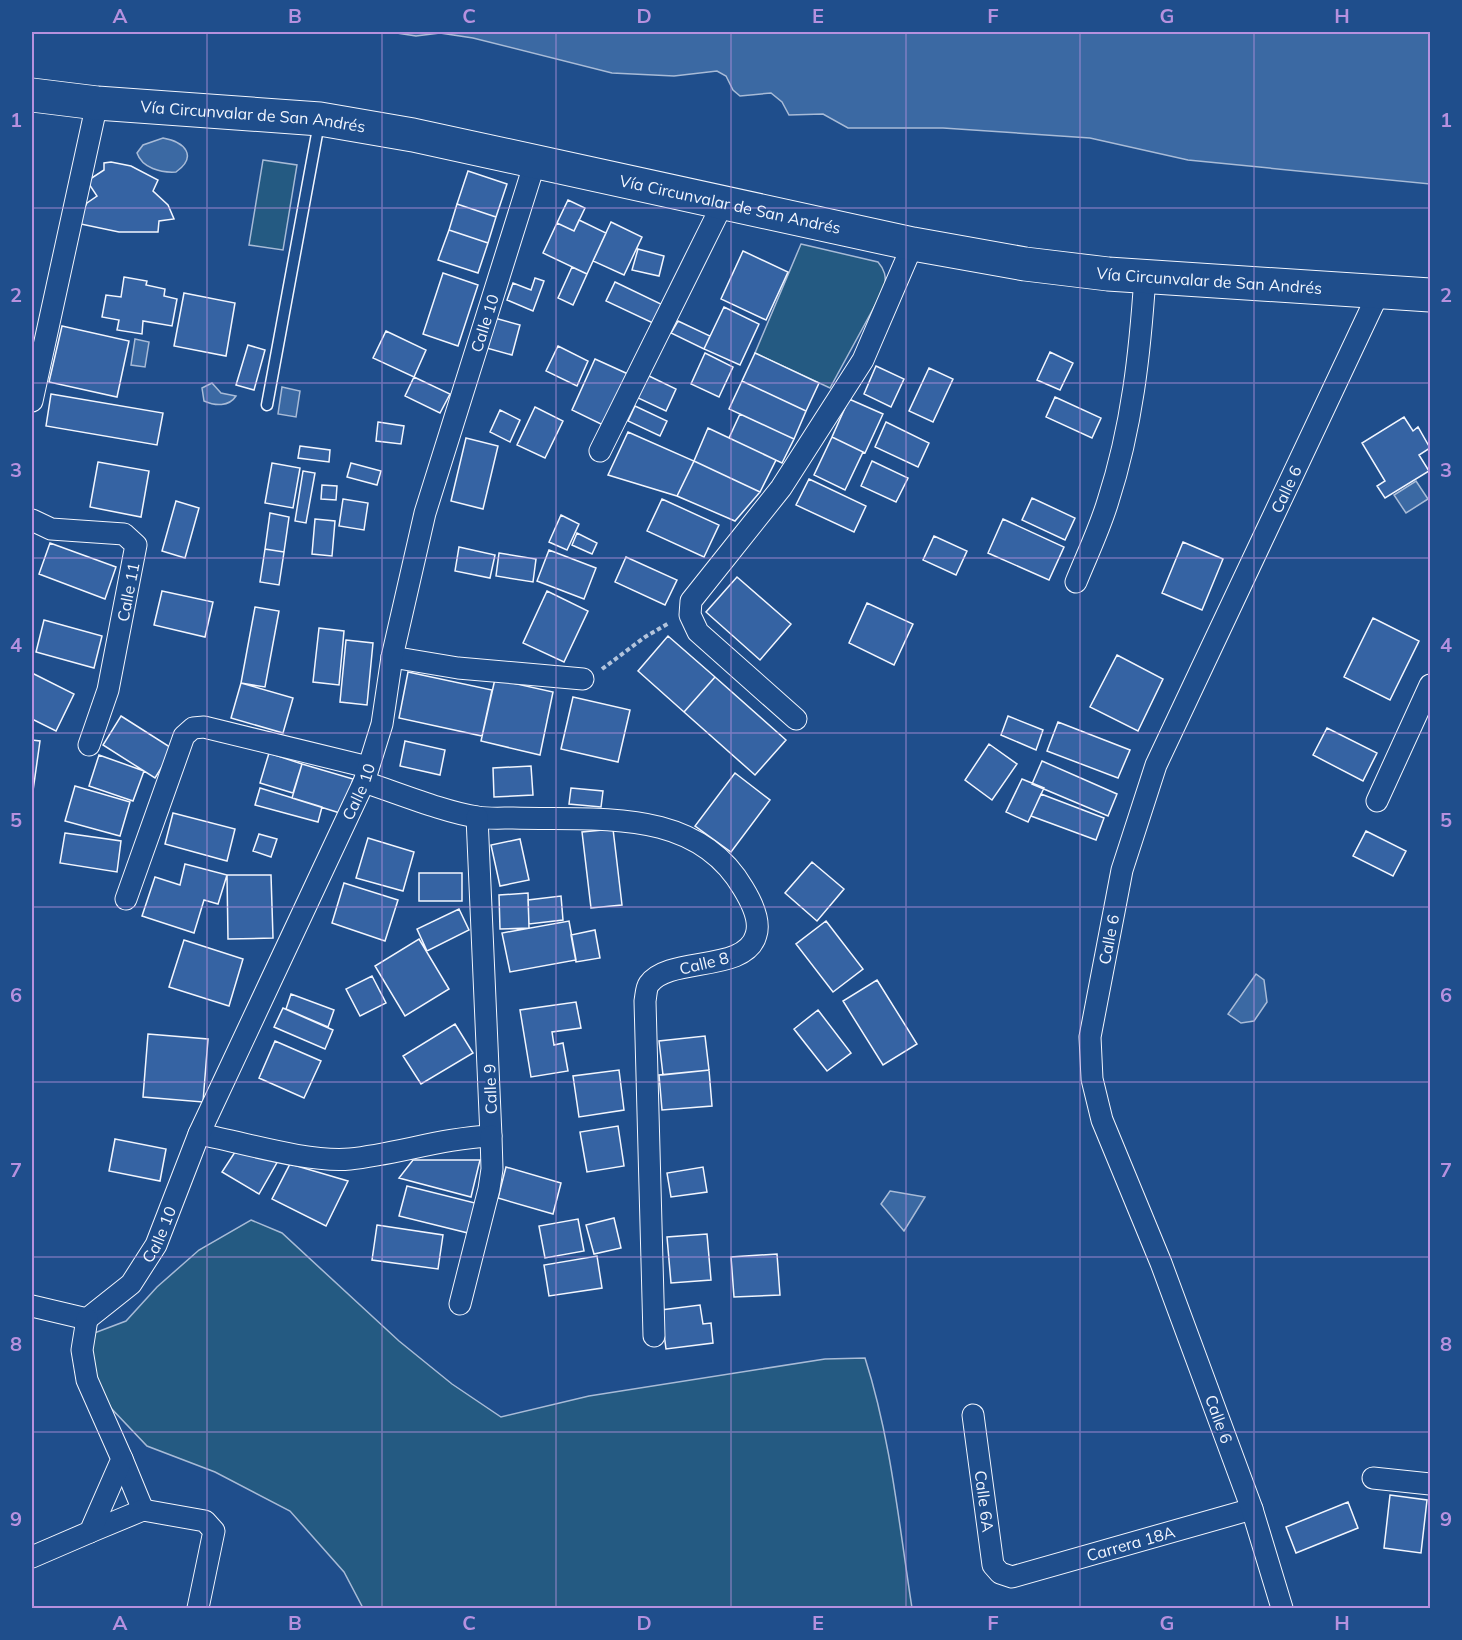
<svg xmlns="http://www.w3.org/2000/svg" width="1462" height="1640" viewBox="0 0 1462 1640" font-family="Mulish,sans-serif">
	<rect width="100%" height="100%" fill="#1f4e8c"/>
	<path fill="#245a82" stroke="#a8bbd7" stroke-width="1.5" d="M263,160L297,165L283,250L249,245Z
		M801,244L878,262C885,270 886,276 885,287L830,388L755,353Z
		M251,1220L282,1233L399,1341L452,1384L501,1417L589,1396L825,1359L865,1358C891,1439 899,1525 912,1608H363L344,1572L290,1511L215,1472L147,1446L109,1406L91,1370L89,1335L126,1321L157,1287L199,1250Z"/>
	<path fill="#3b69a3" stroke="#a8bbd7" stroke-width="1.5" d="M390,32H1430V184L1188,160L1090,138L943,128H848L823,114L789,115L782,102L771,93L740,96L733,90L726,76L717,71L674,76L612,73L473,38L440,33L416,36Z
		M163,138C185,142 198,156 176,172C161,173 142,168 137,153L143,145Z
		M135,339L149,342L145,367L131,365Z
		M212,383L221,393L236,396C229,407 215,406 204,401L202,388Z
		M282,387L300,391L296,417L278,414Z
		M1416,481L1428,499L1406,513L1394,495Z
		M1256,974L1264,980L1267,1002L1254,1021L1241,1023L1228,1014Z
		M890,1191L925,1197L904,1231L881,1204Z"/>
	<path fill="#3563a3" stroke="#f2f6ff" stroke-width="1.5" d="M111,162L131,166L158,180L153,191L168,205L174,219L159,221L158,232H119L76,223L87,203L97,196L87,181L104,170V163Z
		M468,171L507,184L496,217L457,204Z
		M568,200L585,208L574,231L557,223Z
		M457,204L496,217L488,243L449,230Z
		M579,220L606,233L587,274L543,253L557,223L574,231Z
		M611,222L642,237L624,275L593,261Z
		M449,230L488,243L478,273L438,260Z
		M638,249L664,256L659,276L632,270Z
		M743,251L788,272L766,320L721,299Z
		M572,267L587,274L573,305L558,298Z
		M443,273L478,285L458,346L423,334Z
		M124,277L147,281L146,285L165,289L164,296L177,299L172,326L143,321L142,334L117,330L119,320L102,317L106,295L121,297Z
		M535,278L544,281L533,311L507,300L513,283L531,290Z
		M615,282L663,305L655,324L606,301Z
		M184,293L235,303L226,356L174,346Z
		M724,307L759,324L740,365L704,349Z
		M491,317L520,325L512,355L483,347Z
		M678,321L710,336L704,349L671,333Z
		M62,326L129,341L117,397L49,382Z
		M386,331L426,350L414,377L373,358Z
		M248,345L265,350L254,390L236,385Z
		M558,346L588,361L577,386L546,371Z
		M1050,352L1073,363L1060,390L1037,380Z
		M705,353L733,367L719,397L691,384Z
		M755,353L819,383L806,411L742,381Z
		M595,359L628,374L605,426L572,410Z
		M876,366L904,379L891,407L864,394Z
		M929,368L953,379L933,422L909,411Z
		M647,375L676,389L666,411L636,397Z
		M414,377L450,394L440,413L405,396Z
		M742,381L806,411L794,439L729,409Z
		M51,394L163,413L157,445L46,426Z
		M1055,397L1101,418L1092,438L1046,417Z
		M849,399L883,414L865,453L832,437Z
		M635,406L667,421L660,436L628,421Z
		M535,407L563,421L545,458L517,445Z
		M500,410L520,420L510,442L490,432Z
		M740,414L794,439L782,463L729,438Z
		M1404,417L1413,431L1418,427L1430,448L1419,455L1429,471L1385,498L1377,486L1385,481L1362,443Z
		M378,422L404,426L401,444L376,441Z
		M886,422L929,443L918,467L875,447Z
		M708,428L776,460L760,492L694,461Z
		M628,432L694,461L677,496L608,475Z
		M832,437L863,452L845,490L814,475Z
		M466,438L498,446L483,509L451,501Z
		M300,446L330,450L329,462L298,458Z
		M694,461L760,492L735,521L677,496Z
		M872,461L908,478L896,502L861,486Z
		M98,462L149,471L141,517L90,507Z
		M272,463L300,468L293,508L265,503Z
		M351,463L381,471L377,485L347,477Z
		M303,471L315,473L306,523L295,521Z
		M809,479L866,506L854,532L796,505Z
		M322,485L337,486L336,500L321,499Z
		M1032,498L1075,518L1065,540L1022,520Z
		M343,499L368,503L364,530L339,526Z
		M662,499L719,525L704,557L647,531Z
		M176,501L199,508L185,558L162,551Z
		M270,513L289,517L284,552L265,549Z
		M561,515L579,524L567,550L549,542Z
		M315,519L335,521L332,556L312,554Z
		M1003,519L1064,547L1049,580L988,553Z
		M577,533L597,543L592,554L572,545Z
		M934,536L967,551L956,575L923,560Z
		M1183,542L1223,559L1202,610L1162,593Z
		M50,543L116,567L105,599L39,574Z
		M459,547L495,555L490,578L455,571Z
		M265,549L284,552L279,585L260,582Z
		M549,550L596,568L584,599L537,581Z
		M499,553L536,559L533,582L496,576Z
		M626,557L677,580L665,605L615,582Z
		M737,577L791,624L760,660L706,612Z
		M162,591L213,602L205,637L154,625Z
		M547,591L588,611L564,662L523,643Z
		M867,603L913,624L894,665L849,643Z
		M255,607L279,611L265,687L241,683Z
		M1373,618L1419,641L1390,700L1344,677Z
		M44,620L102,636L94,668L36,652Z
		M319,628L344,631L339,685L313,682Z
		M668,636L715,677L684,712L638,671Z
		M346,640L373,643L367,705L340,702Z
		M1117,655L1163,679L1138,731L1090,707Z
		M408,672L492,690L482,736L399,718Z
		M32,673L74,694L56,731L32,719Z
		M715,677L786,740L755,775L684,712Z
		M495,679L553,692L540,755L481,741Z
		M241,683L293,698L283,733L231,718Z
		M573,697L630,710L618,762L561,749Z
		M121,716L173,749L155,778L103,745Z
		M1008,716L1043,730L1036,750L1001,735Z
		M1058,722L1130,750L1118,778L1047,751Z
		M1327,728L1377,753L1363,781L1313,755Z
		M32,740L40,741L32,798Z
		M405,741L445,750L440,775L400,766Z
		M989,744L1017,764L992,800L965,780Z
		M269,753L302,764L293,793L260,783Z
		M99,755L144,771L133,801L89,786Z
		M1042,761L1117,794L1108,816L1032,784Z
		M302,764L353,779L343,814L292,798Z
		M531,766L533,795L494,797L493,768Z
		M735,773L770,800L731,852L695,826Z
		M1022,779L1044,788L1028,822L1006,812Z
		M75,786L130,802L120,836L65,821Z
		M260,788L322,807L318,822L255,805Z
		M571,788L603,791L601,807L569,804Z
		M1041,794L1104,818L1096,840L1031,816Z
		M173,813L235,829L227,861L165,844Z
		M613,829L622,905L591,908L582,832Z
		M1366,831L1406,851L1393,876L1353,856Z
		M65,833L121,841L117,872L60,863Z
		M259,834L277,839L271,857L253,851Z
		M368,838L414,852L403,891L356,878Z
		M520,839L529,880L500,886L491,845Z
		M812,862L844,889L817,921L785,893Z
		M185,864L227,875L218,904L204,900L194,933L142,916L155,877L180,885Z
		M419,873H462V901H419Z
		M227,875H271L273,938L228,939Z
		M344,883L398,900L385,941L332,923Z
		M528,893L529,928L500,929L499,895Z
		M561,896L563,920L529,924L528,900Z
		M459,909L469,930L427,951L417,929Z
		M569,921L576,960L510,972L502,933Z
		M826,921L863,969L833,992L796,944Z
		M595,930L600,958L576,962L571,935Z
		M419,939L449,989L405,1016L375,966Z
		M184,940L243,959L229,1006L169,987Z
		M372,976L386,1003L360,1016L346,989Z
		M877,980L917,1044L883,1065L843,1001Z
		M291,994L334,1010L328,1027L286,1009Z
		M576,1002L581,1028L552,1032L554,1045L563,1043L568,1071L531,1077L520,1010Z
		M283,1008L333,1030L325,1049L274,1027Z
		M818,1010L851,1053L827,1071L794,1029Z
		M455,1024L473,1053L421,1084L403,1056Z
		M148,1034L208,1039L203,1102L143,1097Z
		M705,1036L709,1070L663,1075L659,1041Z
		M275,1041L321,1061L304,1098L259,1078Z
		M619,1070L624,1110L579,1117L573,1076Z
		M709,1070L712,1106L662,1110L659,1075Z
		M618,1126L624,1166L587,1172L580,1132Z
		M115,1139L166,1149L160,1181L109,1171Z
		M235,1152L279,1159L259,1194L222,1172Z
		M413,1160H480L471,1197L399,1178Z
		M290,1164L348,1181L326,1226L272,1199Z
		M506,1167L561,1183L553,1214L498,1198Z
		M703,1167L707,1192L671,1197L667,1173Z
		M407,1186L475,1203L468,1233L399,1216Z
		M614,1218L621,1248L594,1254L586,1225Z
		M578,1219L584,1251L545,1258L539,1226Z
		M377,1225L443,1235L438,1269L372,1260Z
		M707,1234L711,1280L671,1283L667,1237Z
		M777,1254L780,1295L734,1297L731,1257Z
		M597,1256L602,1288L549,1296L544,1265Z
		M700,1305L703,1324L711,1323L713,1343L666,1349L661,1310Z
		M1390,1495L1427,1500L1421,1553L1384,1548Z
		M1348,1502L1358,1528L1296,1553L1286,1527Z"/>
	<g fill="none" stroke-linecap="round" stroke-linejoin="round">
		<g stroke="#f2f6ff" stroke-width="13">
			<path id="service" d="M267,405L319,123"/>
		</g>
		<g stroke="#f2f6ff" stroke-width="23">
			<g id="minor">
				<path d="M32,401L97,103"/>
				<path d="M600,451L723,203"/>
				<path d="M32,520L51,529L124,534L136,545L108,690L89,745"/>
				<path d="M1076,582C1087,555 1100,528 1108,501C1132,427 1140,353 1145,276"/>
				<path d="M392,657L458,668L583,679"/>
				<path d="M796,719L698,632L690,615L691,601L781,488L863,360L913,244"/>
				<path d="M364,782C398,793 444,812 477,817C489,819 502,818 513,818C596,821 695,806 743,888C751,901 761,920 756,935C746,973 669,956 649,984C646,988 646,996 645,1001L654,1336"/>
				<path d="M1377,801L1430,685"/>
				<path d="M126,899L184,736L193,728L204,727L368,767"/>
				<path d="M199,1134C241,1142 309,1163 350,1159C397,1154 443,1138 491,1136L477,817"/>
				<path d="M460,1304L489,1189L492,1169L491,1136"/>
				<path id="s1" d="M32,1306L87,1319L131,1284L156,1245L199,1134L364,782L382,724L392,657L425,513L535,162"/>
				<path id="s2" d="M973,1415L993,1565L1000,1573L1012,1577L1252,1509"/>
				<path d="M122,1459L143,1510"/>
				<path d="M1373,1478L1430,1484"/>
				<path d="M90,1532L143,1510L205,1521L214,1531L198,1608"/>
				<path d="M32,1557L90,1532L122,1459L87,1380L82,1350L87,1319"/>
				<path id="s3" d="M1282,1608L1252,1509L1161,1263L1102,1120L1092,1079L1090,1037L1122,870L1156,765L1379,292"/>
			</g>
		</g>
		<g stroke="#f2f6ff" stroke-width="35">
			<g id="trunk">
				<path id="s4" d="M32,95L97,103L320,119L413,135L913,244L1025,264L1108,274L1430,295"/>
			</g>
		</g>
		<path stroke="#b3c4dc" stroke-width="4" stroke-dasharray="4.5 3" stroke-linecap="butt" d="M602,669L645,637L669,623"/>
		<use href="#service" stroke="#1f4e8c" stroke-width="10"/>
		<use href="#minor" stroke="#1f4e8c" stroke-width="21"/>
		<use href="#trunk" stroke="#1f4e8c" stroke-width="33"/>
	</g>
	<path fill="none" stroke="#b691df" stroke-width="1.5" stroke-opacity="0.55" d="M207,32V1608M382,32V1608M556,32V1608M731,32V1608M906,32V1608M1080,32V1608M1254,32V1608M32,208H1430M32,383H1430M32,558H1430M32,733H1430M32,907H1430M32,1082H1430M32,1257H1430M32,1432H1430"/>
	<g text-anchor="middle" stroke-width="4.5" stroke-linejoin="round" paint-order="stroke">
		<g font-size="16" fill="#f2f6ff" stroke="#1f4e8c">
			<text dy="6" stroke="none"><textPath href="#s4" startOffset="222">Vía Circunvalar de San Andrés</textPath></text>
			<text dy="6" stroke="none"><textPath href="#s4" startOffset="708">Vía Circunvalar de San Andrés</textPath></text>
			<text dy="6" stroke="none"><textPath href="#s4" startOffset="1194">Vía Circunvalar de San Andrés</textPath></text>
			<text dy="6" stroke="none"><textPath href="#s1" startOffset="1142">Calle 10</textPath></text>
			<text dy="6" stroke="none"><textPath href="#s3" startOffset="1190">Calle 6</textPath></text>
			<text transform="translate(128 592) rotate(-79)" y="6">Calle 11</text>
			<text dy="6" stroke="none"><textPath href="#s1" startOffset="656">Calle 10</textPath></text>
			<text dy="6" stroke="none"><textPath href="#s3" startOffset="704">Calle 6</textPath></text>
			<text transform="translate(704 963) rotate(-14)" y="6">Calle 8</text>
			<text transform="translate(490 1089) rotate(-92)" y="6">Calle 9</text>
			<text dy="6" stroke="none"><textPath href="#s1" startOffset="170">Calle 10</textPath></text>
			<text transform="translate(1219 1419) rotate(70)" y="6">Calle 6</text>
			<text dy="6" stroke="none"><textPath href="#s2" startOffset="87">Calle 6A</textPath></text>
			<text dy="6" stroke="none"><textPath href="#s2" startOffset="298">Carrera 18A</textPath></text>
		</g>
	</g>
	<rect width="1462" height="1640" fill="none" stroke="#1f4e8c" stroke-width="66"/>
	<rect x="33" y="33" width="1396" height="1574" fill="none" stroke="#b691df" stroke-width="2"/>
	<g font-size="20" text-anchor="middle" font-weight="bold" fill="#b691df">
		<text x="120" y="23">A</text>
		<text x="295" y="23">B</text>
		<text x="469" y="23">C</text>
		<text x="644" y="23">D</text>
		<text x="818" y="23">E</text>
		<text x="993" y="23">F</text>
		<text x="1167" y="23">G</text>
		<text x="1342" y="23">H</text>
		<text x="16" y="127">1</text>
		<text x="1446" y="127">1</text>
		<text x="16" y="302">2</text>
		<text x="1446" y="302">2</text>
		<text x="16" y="477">3</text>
		<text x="1446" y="477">3</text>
		<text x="16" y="652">4</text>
		<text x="1446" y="652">4</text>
		<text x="16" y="827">5</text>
		<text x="1446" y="827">5</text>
		<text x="16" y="1002">6</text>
		<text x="1446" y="1002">6</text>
		<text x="16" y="1177">7</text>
		<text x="1446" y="1177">7</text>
		<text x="16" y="1351">8</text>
		<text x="1446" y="1351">8</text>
		<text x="16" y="1526">9</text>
		<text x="1446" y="1526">9</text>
		<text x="120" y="1630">A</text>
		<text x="295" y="1630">B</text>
		<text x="469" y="1630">C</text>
		<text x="644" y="1630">D</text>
		<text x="818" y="1630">E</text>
		<text x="993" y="1630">F</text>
		<text x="1167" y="1630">G</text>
		<text x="1342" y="1630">H</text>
	</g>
</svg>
